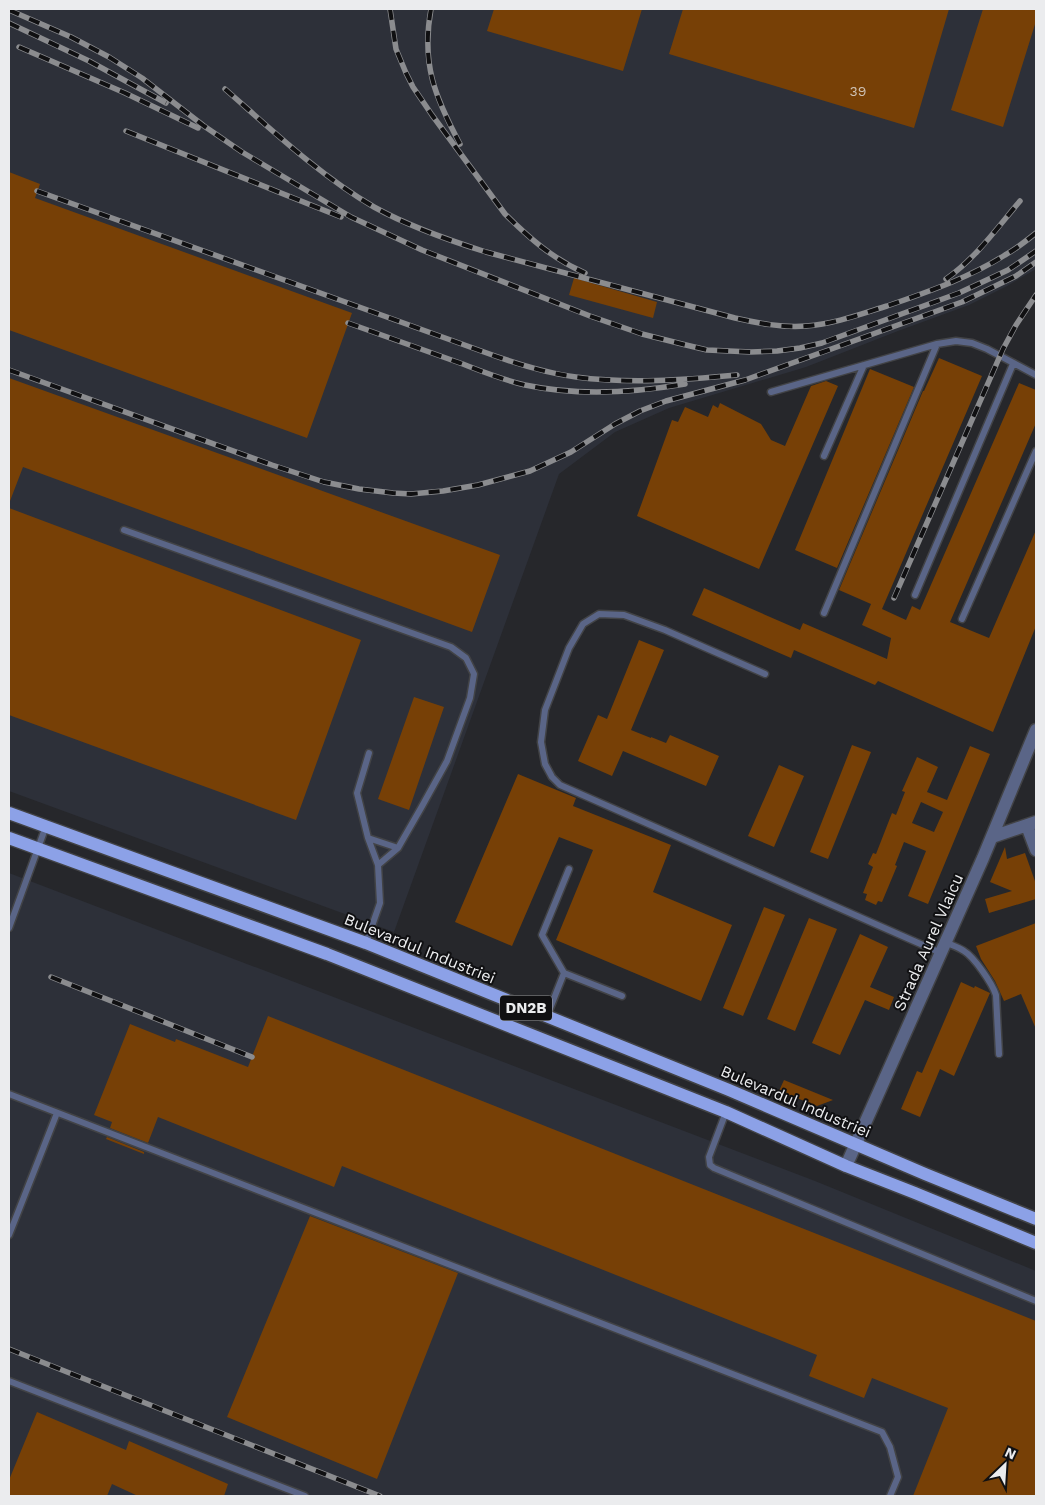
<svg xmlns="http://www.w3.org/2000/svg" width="1045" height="1505" viewBox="0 0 1045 1505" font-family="'Work Sans',sans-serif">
	<rect width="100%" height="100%" fill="#26272b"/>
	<path fill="#2d3039" d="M9,9H1036V269L1007,286L969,305L898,331L806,367L669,408L615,432L559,474L394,932L9,791Z
		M9,873L815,1181L1036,1271V1496H9Z"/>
	<path fill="#774006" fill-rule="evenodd" d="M494,9H642L623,71L487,31Z
		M683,9H949L914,128L669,54Z
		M983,9H1036V21L1003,127L951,110Z
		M9,172L40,184L35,198L352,313L307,438L9,330Z
		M574,278L657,302L653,318L569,295Z
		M939,358L982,376L882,609L906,620L912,606L920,610L1019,383L1036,390V423L950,622L989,638L1036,530V626L993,732L878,681L875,685L794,650L791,658L692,615L704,588L800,630L803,623L887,659L891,638L862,625L871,604L839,590L923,391H924Z
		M870,369L914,387L837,568L795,550Z
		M9,378L500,555L472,632L23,467L10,501H9Z
		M826,381L838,386L759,569L637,516L672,420L678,422L685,407L708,417L713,405L718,408L720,403L761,424L771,440L785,446L811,386Z
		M9,508L361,640L296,820L9,715Z
		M639,640L664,650L631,730L651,738V737L666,743L670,735L719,756L706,786L623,751L612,776L578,761L598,715L607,719Z
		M414,697L444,707L409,810L378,799Z
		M852,745L871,752L828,859L810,852Z
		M970,746L990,754L928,904L908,896L926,851L904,842L895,865L897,866L882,902L878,901L876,905L865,900L867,894L863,893L873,867L868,864L873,853L876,854L892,813L896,815L905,792L902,791L917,757L938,767L927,792L947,800ZM921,802L943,812L934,832L912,823Z
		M779,765L804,776L774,847L748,836Z
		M518,774L576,798L573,806L671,845L653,892L732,925L701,1001L556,940L593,850L559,837L512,946L455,922Z
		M1005,847L1007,859L1025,853L1036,884V899L989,913L985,899L1012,891L990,882Z
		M764,907L785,915L743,1016L723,1008Z
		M809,918L837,929L795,1031L767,1019Z
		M1036,923V1029L1021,994L1004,1001L995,981L981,959L976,946Z
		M860,934L888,947L870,987L894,997L889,1010L865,1000L840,1055L812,1043Z
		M961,982L974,988L975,986L990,993L954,1076L940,1069L920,1117L901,1109L917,1071L922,1073Z
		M268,1016L1036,1321V1496H913L948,1408L872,1378L864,1398L809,1376L817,1355L342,1166L334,1187L158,1117L148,1143L110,1128L112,1122L94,1115L130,1024L175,1042L176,1039L248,1067Z
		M784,1080L833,1100L817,1106L779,1091Z
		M107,1137L144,1152V1154L106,1139Z
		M310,1216L458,1273L377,1479L227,1417Z
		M37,1412L126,1450L129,1441L228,1484L224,1496H138L112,1484L107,1496H9V1480Z"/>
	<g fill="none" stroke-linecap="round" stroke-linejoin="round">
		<g stroke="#424346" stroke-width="9">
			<path id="service" d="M771,392L937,344L956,341L972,343L987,349L1036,375
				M824,456L864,365
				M124,530L451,647L466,658L474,674L470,698L447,761L421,808L398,848L378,865
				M915,595L1013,364
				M824,613L937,344
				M962,619L1036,451
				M765,674L665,630L624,615L599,614L583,624L569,648L545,710L541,742L545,764L552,777L560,785L941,953
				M368,838L398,848
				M9,928L46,826
				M945,942C951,945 958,947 964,951C974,957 992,983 996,995L999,1054
				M366,943L380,903L378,865L368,838L357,793L369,753
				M564,973L622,996
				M547,1016L564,973L542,935L569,869
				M9,1094L882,1432L890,1447L898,1477L890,1496
				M726,1112L709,1157L710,1165L714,1168L1036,1301
				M9,1235L57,1113
				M9,1381L305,1496"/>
		</g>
		<g stroke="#424346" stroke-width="15">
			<path id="minor" d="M1027,826L1036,850
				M992,837L1036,822
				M846,1166L983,858L1036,730"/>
		</g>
		<g stroke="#424346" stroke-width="15">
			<path id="primary" d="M9,813L366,943L729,1090L925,1174L1036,1219
				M9,838L327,954L726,1112L846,1166L915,1193L1036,1243"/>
		</g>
		<use href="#service" stroke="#5a6587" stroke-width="6"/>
		<use href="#minor" stroke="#5a6587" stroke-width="12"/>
		<use href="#primary" stroke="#8ca1e7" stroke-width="12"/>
		<g stroke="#8b8c8f" stroke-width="5.5">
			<path id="rail" d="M390,9L396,49L406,73L413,87L432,115L505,214C529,238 553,259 585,273
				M431,9C421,64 435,97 460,144
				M9,10L71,37L109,57L142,78L204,126L242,152L351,217L422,250L590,316L642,334L686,345L707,350L751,352L777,351L800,348L822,343L959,293L1008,270L1036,251
				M9,23L89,61L166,103
				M19,47L125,93L198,128
				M225,89C272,130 319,175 374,207C408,226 448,240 486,252L735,318C758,323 782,328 806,326C834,324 861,314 887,306C927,292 969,278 1005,255C1016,249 1026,241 1036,233
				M126,131L341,217
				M37,191L484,352C514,363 545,373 576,377C629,384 684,380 737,375
				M946,279C976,258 997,228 1020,201
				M348,323C385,336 423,350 460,363C481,371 503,380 525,385C577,396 632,393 685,384
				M9,370L272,465L324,482L359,489L393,493L411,494L443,491L478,485L530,471L571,452L615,424L640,411L666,401L745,380L962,302L1016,276L1036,262
				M894,598L1003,349L1016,325L1036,295
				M51,977L252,1057
				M9,1349L380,1496"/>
		</g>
		<use href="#rail" stroke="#101012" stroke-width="4" stroke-dasharray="11" stroke-linecap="butt"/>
	</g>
	<g text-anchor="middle" stroke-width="4" stroke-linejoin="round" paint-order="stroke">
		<g font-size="14" fill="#cec1b4">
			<text x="858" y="96">39</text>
		</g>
		<rect fill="#101012" stroke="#a9aaac" stroke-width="1" x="500" y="995.5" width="52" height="25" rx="4"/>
		<g font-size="15" font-weight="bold" fill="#ebecee">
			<text x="526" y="1013">DN2B</text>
		</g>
		<g font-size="16" fill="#ebecee" stroke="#101012">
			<text transform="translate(928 942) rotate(-66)" y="6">Strada Aurel Vlaicu</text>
			<text transform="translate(420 948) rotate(22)" y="6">Bulevardul Industriei</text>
			<text transform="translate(796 1101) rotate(23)" y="6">Bulevardul Industriei</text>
		</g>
	</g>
	<rect width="1045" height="1505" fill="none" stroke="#ebecee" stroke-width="20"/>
	<g transform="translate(1005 1465) rotate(25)" stroke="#101012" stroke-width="4" paint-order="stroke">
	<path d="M0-4L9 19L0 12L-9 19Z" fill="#ebecee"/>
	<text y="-8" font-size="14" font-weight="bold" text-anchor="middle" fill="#ebecee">N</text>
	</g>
</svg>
